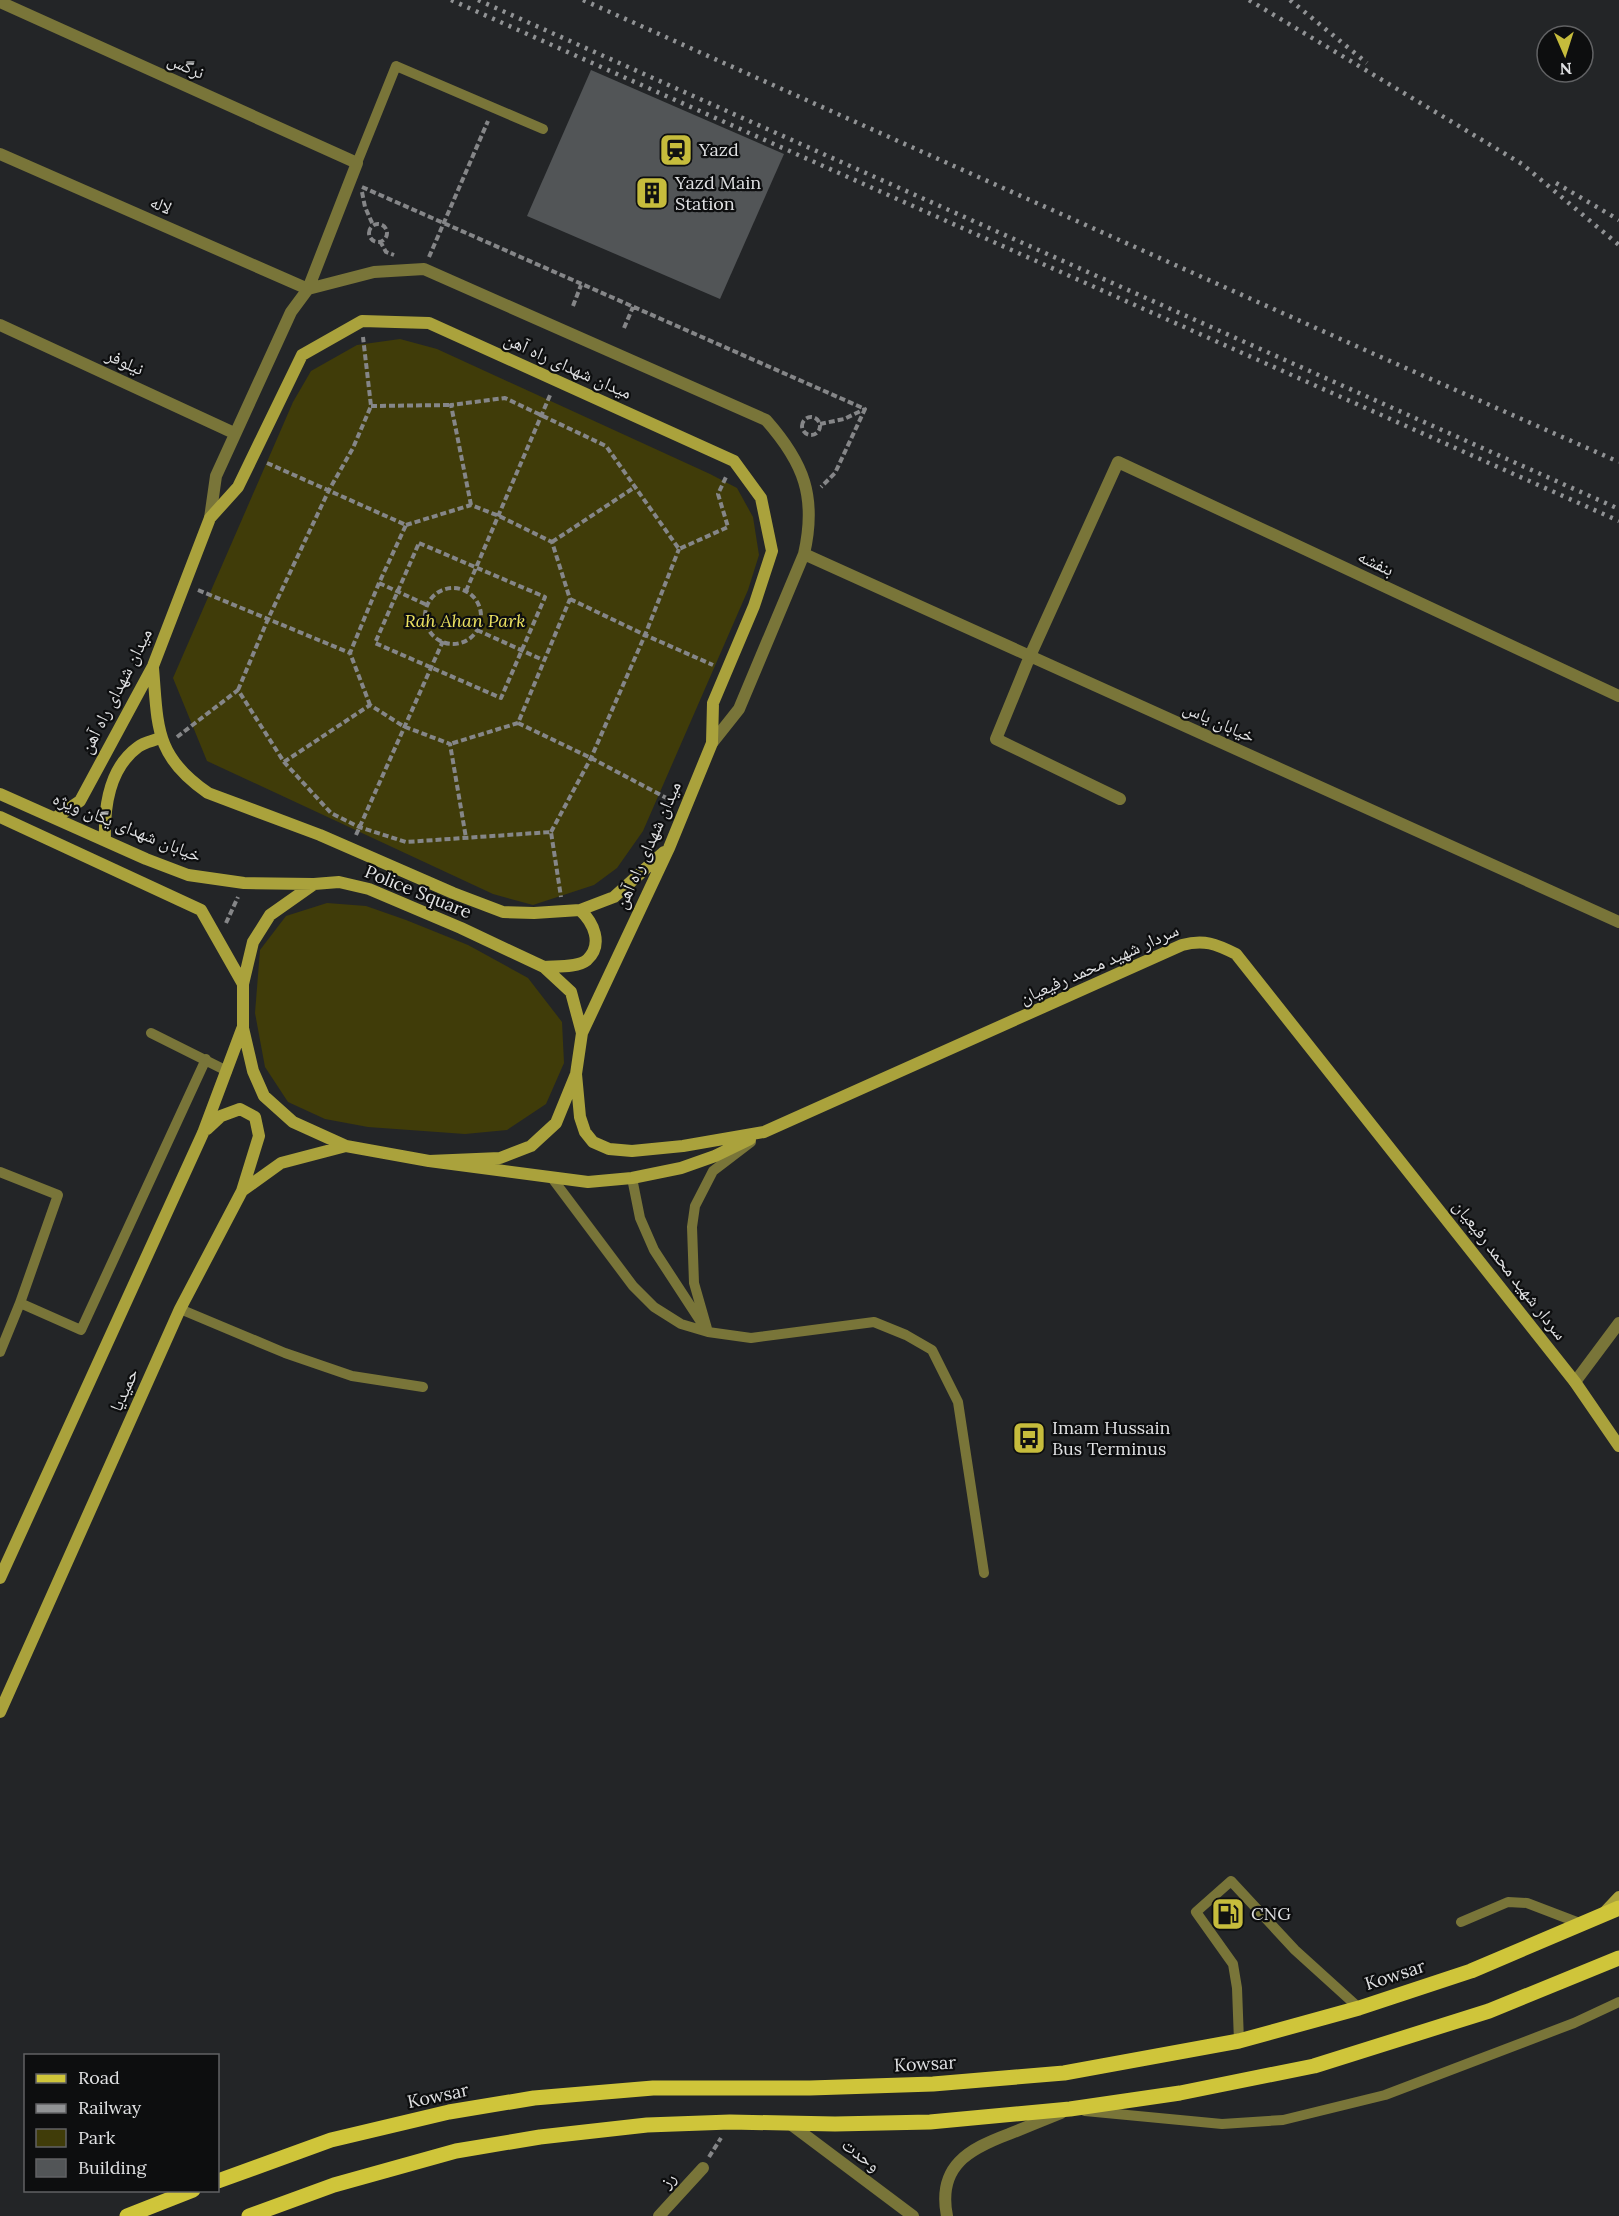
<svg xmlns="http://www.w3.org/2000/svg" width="1619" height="2216" viewBox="0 0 1619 2216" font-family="Lora,'Noto Naskh Arabic',serif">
	<rect width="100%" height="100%" fill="#232527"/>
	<path fill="#403c09" d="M400,339L437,349L710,474L737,488L753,517L759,555L748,590L643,831L617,868L594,885L533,905L493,894L207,761L173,678L293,402L311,371L357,345Z
		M327,903L366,906L406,920L468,945L528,978L562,1022L564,1063L546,1104L507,1130L465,1134L368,1127L325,1119L288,1102L265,1067L255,1013L260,950L286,916Z"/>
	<path fill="#525557" d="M591,70L784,154L720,299L527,216Z"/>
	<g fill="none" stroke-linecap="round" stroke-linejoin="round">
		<path stroke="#858688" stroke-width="4" stroke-dasharray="6 3" stroke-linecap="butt" d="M362,187L865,409L835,473L821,487
			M362,192L365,207L373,225
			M369 233a9 9 0 1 1 18 0a9 9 0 1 1-18 0Z
			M380,241L386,252L394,255
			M429,257L488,121
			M573,306L581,285
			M624,328L633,307
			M371,406L451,405
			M802 426a9 9 0 1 1 18 0a9 9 0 1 1-18 0Z
			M820,424L844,419L865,409
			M267,463L406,525L379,583L350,653L370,705
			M471,505L451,405L505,398L606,446L679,549L728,527L718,494L727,475
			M406,525L471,505L499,516L552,542L570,599L518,723L450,744
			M552,542L635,487
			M419,543L545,597L501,698L375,643Z
			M379,583L427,605
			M425 616a28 28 0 1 1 56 0a28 28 0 1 1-56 0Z
			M198,590L350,653
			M466,591L551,393
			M570,599L645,635L679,549
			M477,630L543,660
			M238,690L268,619L329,490L353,448L371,406L363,337
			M518,723L591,758L674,802
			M177,737L238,690L284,762L331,813L359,827L406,842L551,832L561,897
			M284,762L370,705L403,726L450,744L466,838
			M551,832L591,758L645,635L713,665
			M356,835L443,641
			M226,923L238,897
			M709,2157L721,2138"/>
		<path stroke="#797539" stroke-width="10" d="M357,163L396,66L543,129
			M151,1033L227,1071
			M0,1172L58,1195L20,1303L0,1352
			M552,1178L633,1286L654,1307L681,1324L708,1332L751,1338L874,1322L906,1335L932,1350L958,1402L984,1573
			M632,1178L640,1218L654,1250L701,1322
			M20,1303L81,1330L206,1059
			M180,1309L285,1353L352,1376L423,1387
			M708,1332L694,1283L692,1227L695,1206L713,1171L751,1142
			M1461,1922L1508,1902L1527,1903L1582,1924
			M1239,2041L1237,1988L1233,1964L1196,1912L1231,1881L1295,1950L1359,2008
			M1085,2111L1222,2124L1283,2120L1385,2095L1574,2023L1619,2002"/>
		<path stroke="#797539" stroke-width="12" d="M0,2L357,163L308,289L0,154
			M0,325L234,433
			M210,518L216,476L291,312L308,289L374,272L424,269L766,420C804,463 817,497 804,554L739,709L712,743
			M804,554L1619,922
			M1120,799L996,739L1030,656L1118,462L1619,696
			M1575,1382L1619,1323
			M789,2123L913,2216
			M659,2216L703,2168
			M947,2216C937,2166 969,2149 1009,2134C1026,2127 1044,2120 1061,2113"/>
		<path stroke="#aaa23c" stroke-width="12" d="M153,668C158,726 154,756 208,793L320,835L453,893L503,912L534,913L580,910C593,922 604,944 587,960C577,968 556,966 544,967
			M0,794L146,859L188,875L244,883L313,884
			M0,817L201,910L243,984
			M55,818L80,801L153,666L210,518L238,487L302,355L362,321L429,323L734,461L761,498L772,551L754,606L713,703L712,743L669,848L582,1033
			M105,840C104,807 109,768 138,747C144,742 153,741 160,738
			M580,910L614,897L664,852
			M576,1074L580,1117L585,1132L593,1142L609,1149L632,1151L683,1146L764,1132L1182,945C1204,939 1216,944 1236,954L1575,1382L1619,1446
			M207,1129L221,1116L240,1109L255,1117L259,1136L242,1191
			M429,1161L500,1158L531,1146L556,1123L576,1074L582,1033L571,992L544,967L461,928L369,889L339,882L314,884L270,915L253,942L243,984V1028L253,1071L264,1096L293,1122L346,1146L429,1161L588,1182L632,1178L681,1168L715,1156L750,1139
			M0,1578L203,1133L242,1029
			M0,1712L180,1309L242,1191L281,1163L346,1146
			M1603,1914L1619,1897"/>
		<path stroke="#cfc53a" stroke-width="15" d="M218,2181L331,2140L449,2112L534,2098L653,2088H810L933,2084L1064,2073L1239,2041L1359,2008L1471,1971L1619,1908
			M127,2216L193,2190
			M249,2216L334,2185L456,2151L540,2137L647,2125L730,2122L835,2124L930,2122L1070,2109L1180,2093L1314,2066L1489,2011L1619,1958"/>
		<path stroke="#919395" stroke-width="4.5" stroke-dasharray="3 6" stroke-linecap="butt" d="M451,0L1619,521
			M478,0L1619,509
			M583,0L1374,354L1619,462
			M1249,0L1522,164L1619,245
			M1290,0L1367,63
			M1556,183L1619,220"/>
	</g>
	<defs>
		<g id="station-square" transform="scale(1.725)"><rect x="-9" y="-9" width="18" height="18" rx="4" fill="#c6bc3c" stroke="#0d0e0f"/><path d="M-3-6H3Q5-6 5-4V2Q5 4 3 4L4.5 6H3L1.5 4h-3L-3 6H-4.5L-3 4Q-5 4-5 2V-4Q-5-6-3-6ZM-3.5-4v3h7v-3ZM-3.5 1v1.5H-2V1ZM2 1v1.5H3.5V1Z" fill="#111"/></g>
		<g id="building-square" transform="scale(1.725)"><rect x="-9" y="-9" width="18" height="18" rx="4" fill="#c6bc3c" stroke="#0d0e0f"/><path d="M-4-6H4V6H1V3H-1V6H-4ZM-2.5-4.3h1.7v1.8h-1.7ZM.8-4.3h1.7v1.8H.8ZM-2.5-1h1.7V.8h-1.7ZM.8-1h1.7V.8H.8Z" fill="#111"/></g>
		<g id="bus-square" transform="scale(1.725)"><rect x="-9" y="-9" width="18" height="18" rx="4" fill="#c6bc3c" stroke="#0d0e0f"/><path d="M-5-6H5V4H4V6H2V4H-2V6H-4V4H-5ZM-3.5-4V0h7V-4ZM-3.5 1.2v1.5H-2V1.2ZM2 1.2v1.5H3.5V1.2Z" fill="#111"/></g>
		<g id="fuel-square" transform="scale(1.725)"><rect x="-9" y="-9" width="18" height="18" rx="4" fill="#c6bc3c" stroke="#0d0e0f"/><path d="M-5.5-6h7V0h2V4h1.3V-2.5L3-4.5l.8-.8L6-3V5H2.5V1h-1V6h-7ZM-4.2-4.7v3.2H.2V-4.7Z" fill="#111"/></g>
	</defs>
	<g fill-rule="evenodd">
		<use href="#station-square" x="676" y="150"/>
		<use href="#building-square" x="652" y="193"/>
		<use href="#bus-square" x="1029" y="1438"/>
		<use href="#fuel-square" x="1228" y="1914"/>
	</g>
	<g text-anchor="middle" stroke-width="4.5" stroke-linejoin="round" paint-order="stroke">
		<g font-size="18" fill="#e0e1e3" stroke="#0d0e0f">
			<text transform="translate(186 66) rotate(24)" y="6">نرگس</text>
			<text transform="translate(161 205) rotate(24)" y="6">لاله</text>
			<text transform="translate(125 362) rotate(25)" y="6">نیلوفر</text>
			<text transform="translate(568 366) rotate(24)" y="6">میدان شهدای راه آهن</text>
			<text transform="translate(1376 563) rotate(25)" y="6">بنفشه</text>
			<text transform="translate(116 691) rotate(-63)" y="6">میدان شهدای راه آهن</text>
			<text transform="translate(1219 722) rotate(24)" y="6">خیابان یاس</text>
			<text transform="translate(127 827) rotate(22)" y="6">خیابان شهدای یگان ویژه</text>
			<text transform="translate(648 845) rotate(-66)" y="6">میدان شهدای راه آهن</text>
			<text transform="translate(418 892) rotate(22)" y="6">Police Square</text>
			<text transform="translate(1099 964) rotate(-24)" y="6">سردار شهید محمد رفیعیان</text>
			<text transform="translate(1510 1270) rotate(52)" y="6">سردار شهید محمد رفیعیان</text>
			<text transform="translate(124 1390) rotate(-66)" y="6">حمیدیا</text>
			<text transform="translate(1395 1975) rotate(-18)" y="6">Kowsar</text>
			<text transform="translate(925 2064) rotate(-3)" y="6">Kowsar</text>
			<text transform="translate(438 2096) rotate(-12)" y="6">Kowsar</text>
			<text transform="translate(861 2155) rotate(37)" y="6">وحدت</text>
			<text transform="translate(668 2180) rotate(-48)" y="6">رز</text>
		</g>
		<g font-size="18" fill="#e0e1e3" stroke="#0d0e0f" text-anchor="start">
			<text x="699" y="156">Yazd</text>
			<text x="675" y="189">Yazd Main<tspan x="675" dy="21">Station</tspan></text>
			<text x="1052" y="1434">Imam Hussain<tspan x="1052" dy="21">Bus Terminus</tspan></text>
			<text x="1251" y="1920">CNG</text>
		</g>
		<g font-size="18" font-style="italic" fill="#ede361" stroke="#0d0e0f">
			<text x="465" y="627">Rah Ahan Park</text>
		</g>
	</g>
	<rect x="24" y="2054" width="195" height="138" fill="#0d0e0f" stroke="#616264" stroke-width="1.5"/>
	<rect x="36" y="2074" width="30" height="9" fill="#cfc53a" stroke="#616264" stroke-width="1.5"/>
	<text x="78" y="2084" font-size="18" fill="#e0e1e3">Road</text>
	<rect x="36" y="2104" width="30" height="9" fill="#919395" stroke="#616264" stroke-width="1.5"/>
	<text x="78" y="2114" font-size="18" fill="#e0e1e3">Railway</text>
	<rect x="36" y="2129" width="30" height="18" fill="#403c09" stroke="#616264" stroke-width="1.5"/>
	<text x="78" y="2144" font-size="18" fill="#e0e1e3">Park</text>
	<rect x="36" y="2159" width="30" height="18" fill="#525557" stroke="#616264" stroke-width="1.5"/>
	<text x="78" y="2174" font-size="18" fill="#e0e1e3">Building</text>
	<g transform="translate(1565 54) rotate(177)"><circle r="28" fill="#0d0e0f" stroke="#616264" stroke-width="1.5"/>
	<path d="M0-4.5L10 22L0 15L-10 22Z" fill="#c6bc3c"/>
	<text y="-9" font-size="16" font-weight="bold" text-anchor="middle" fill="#e0e1e3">N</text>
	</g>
</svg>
